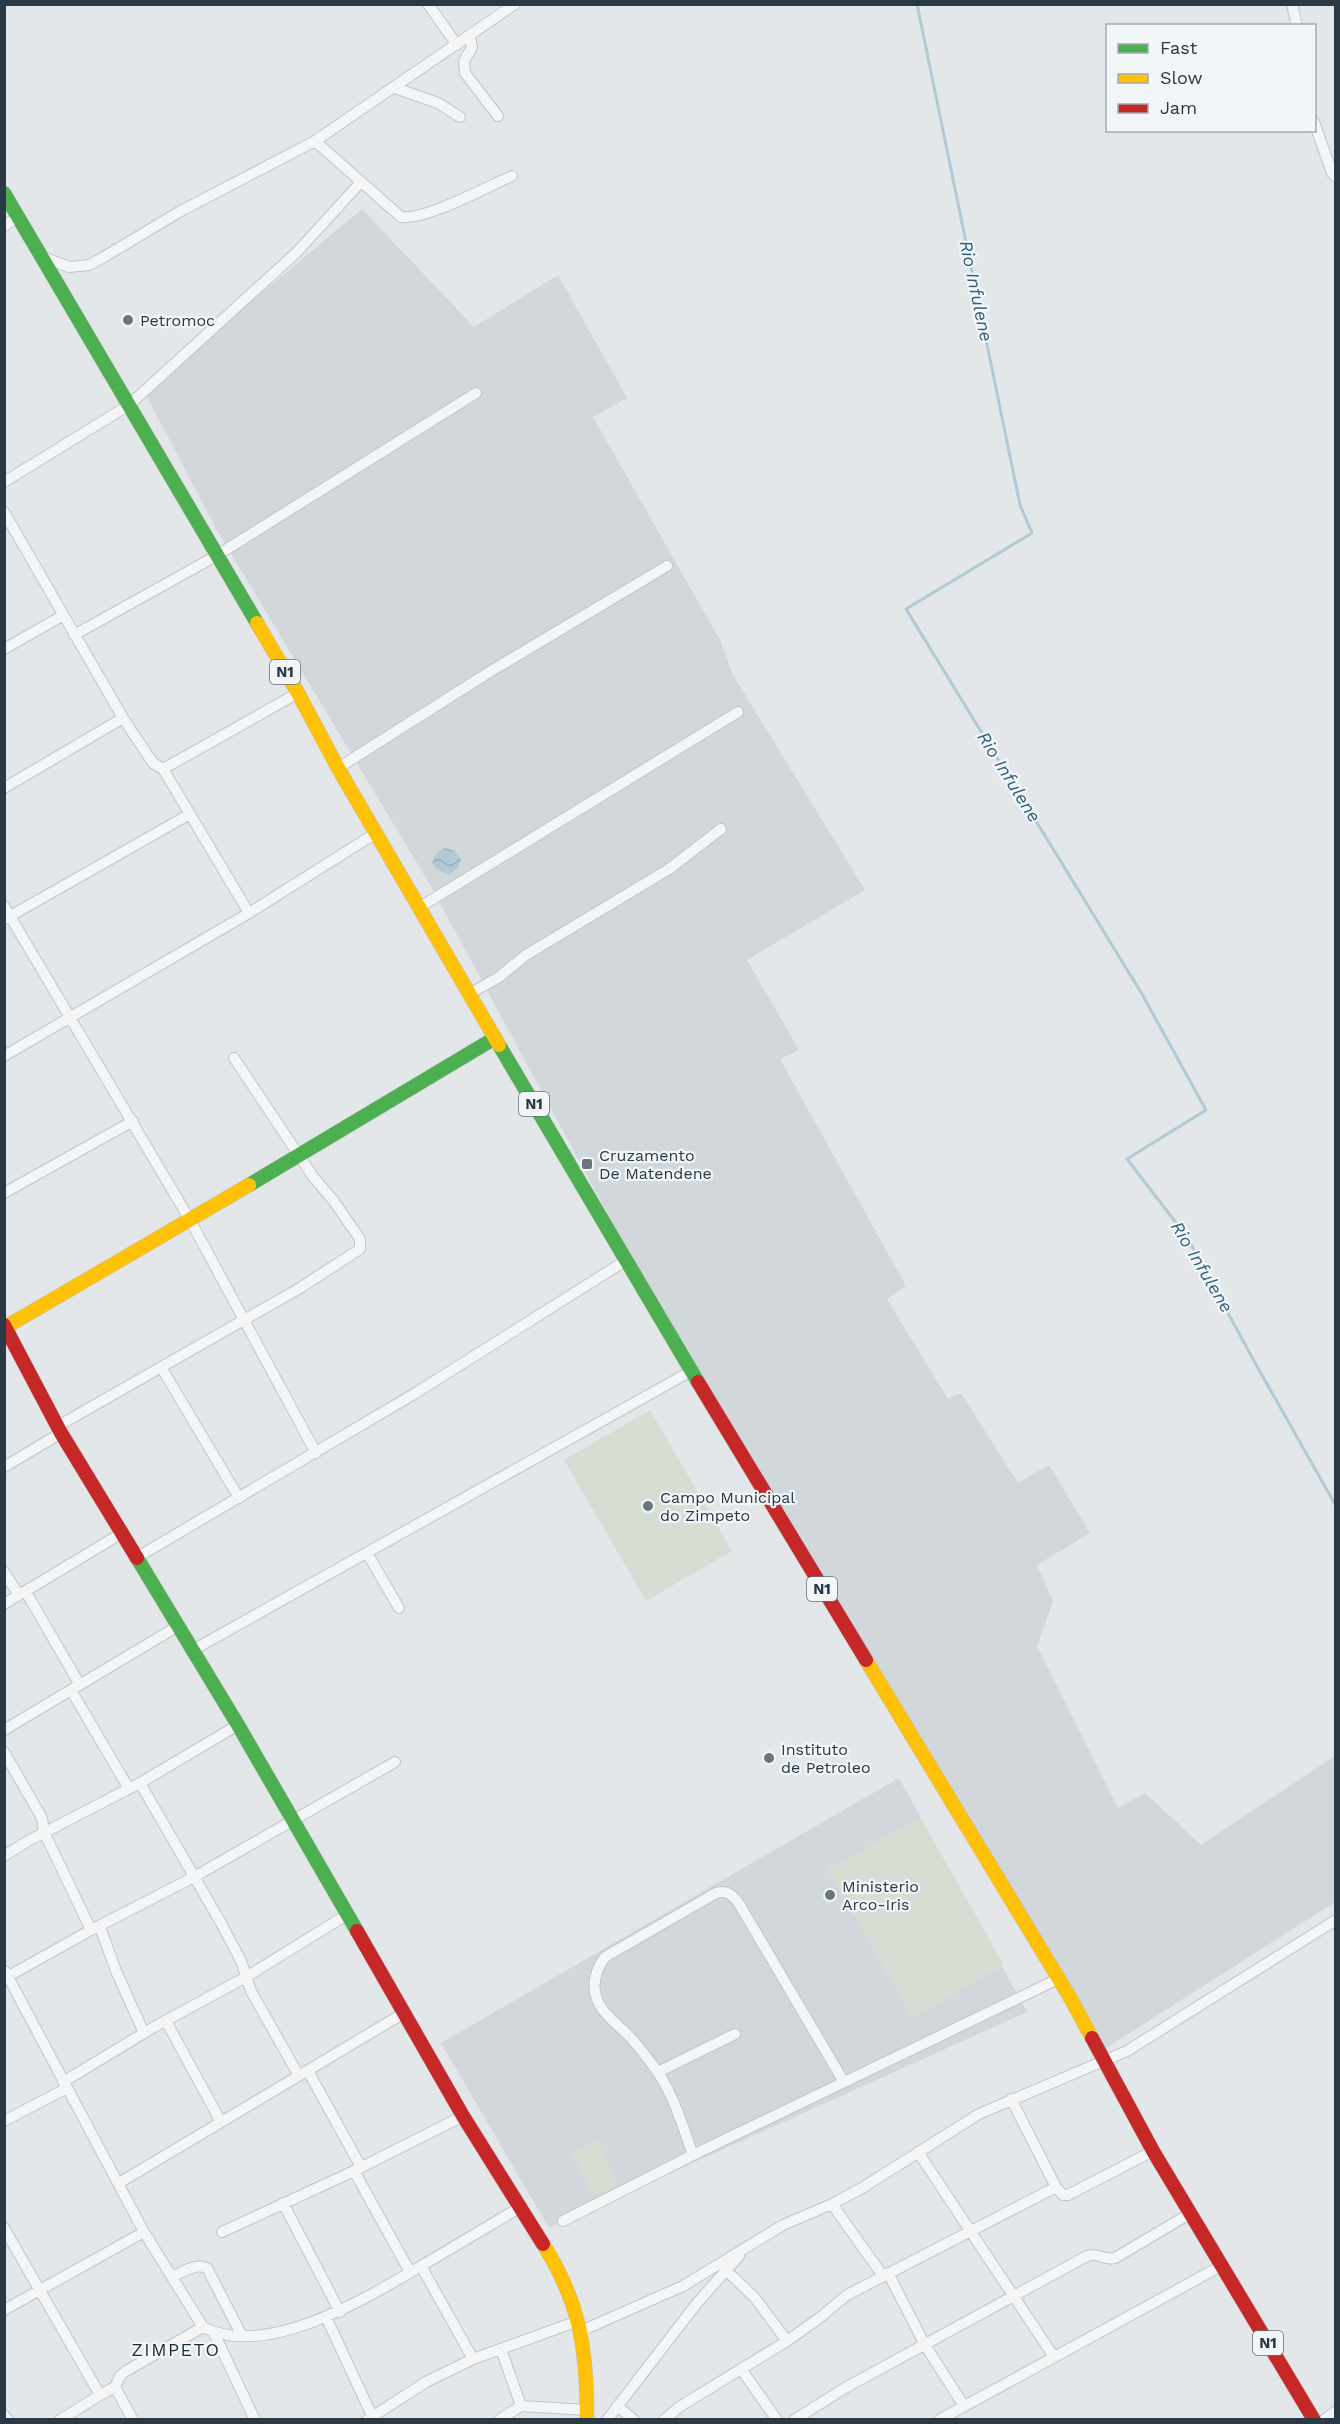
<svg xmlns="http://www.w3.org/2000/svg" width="1340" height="2424" viewBox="0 0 1340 2424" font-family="'Work Sans',sans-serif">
	<defs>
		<pattern id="water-waves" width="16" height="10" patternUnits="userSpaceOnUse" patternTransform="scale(1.5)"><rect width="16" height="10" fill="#b1cad5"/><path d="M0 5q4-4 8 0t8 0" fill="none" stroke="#98aeb8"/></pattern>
	</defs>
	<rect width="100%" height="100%" fill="#e4e7e9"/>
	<path fill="#d2d7dc" d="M362,209L474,327L558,275L627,398L593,417L720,640L733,675L865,890L747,960L799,1050L780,1059L906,1286L887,1299L948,1399L961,1393L1018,1483L1049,1465L1090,1533L1037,1565L1053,1601L1037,1646L1118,1808L1145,1793L1201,1845L1335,1756V1902L1103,2050L656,1303L429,883L215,527L144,391Z
		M899,1778L1027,2012L549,2228L441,2043Z"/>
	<path fill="#d6ded4" d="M650,1410L732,1551L646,1601L564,1460Z
		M920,1817L1004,1965L913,2018L828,1870Z
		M597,2140L618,2184L594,2196L572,2152Z"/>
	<path fill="url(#water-waves)" d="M444,848L455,851L461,859L458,868L449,874L437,870L432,862L437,853Z"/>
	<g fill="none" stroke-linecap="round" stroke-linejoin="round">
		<path stroke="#b1cad5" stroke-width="3" d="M917,4L1020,505L1032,533L906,609L1142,994L1206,1110L1127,1159L1187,1237L1254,1361L1336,1506"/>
		<g stroke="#c2c5c7" stroke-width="12">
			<path id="street" d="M428,4L457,45
				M1292,4L1297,26
				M470,37L472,47L464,61L465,73L498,116
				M395,88L438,103L460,117
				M1314,122L1332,173L1336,177
				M315,141L401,217C427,220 486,187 512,176
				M4,226L18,217
				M43,257L69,267L89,265L104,257L179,212L315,141L515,4
				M4,482L129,405L297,252L361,182
				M4,512L123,718L153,763L163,769L249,913
				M74,635L216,556L476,393
				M4,649L62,616
				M338,768L491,671L667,566
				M163,769L298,693
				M4,788L123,718
				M4,906L190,1220L316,1453
				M420,907L738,712
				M5,919L190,814
				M471,993L499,977L526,955L669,869L721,829
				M4,1056L249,913L376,833
				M4,1193L133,1121
				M161,1367L239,1498
				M58,1426L300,1288L360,1249V1239L333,1200L314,1178L234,1058
				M4,1467L61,1433
				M367,1553L399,1608
				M136,1558L414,1394L625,1261
				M4,1572L19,1595
				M26,1592L80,1685
				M4,1604L122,1533
				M193,1650L693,1370
				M71,1690L129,1789
				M4,1730L178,1626
				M4,1752L42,1818L44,1832L91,1930
				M140,1783L221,1923L241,1961L251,1991L299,2076
				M4,1856L28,1841L140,1783L238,1725
				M100,1927L116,1971L144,2033
				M5,1971L144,2232L203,2327
				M7,1977L91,1930L194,1877L395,1762
				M166,2021L221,2122
				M308,2071L361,2167
				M658,2072L735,2034
				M63,2082L154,2027L246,1977L348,1914
				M1011,2099L1056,2187L1063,2195H1068L1153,2151
				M4,2121L67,2088
				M918,2152L1054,2357
				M693,2155C683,2127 674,2096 657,2071C649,2060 640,2048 631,2038C619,2025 601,2014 596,1996C592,1982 597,1968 605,1957L716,1893C727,1890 731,1894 738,1902L844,2082
				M354,2171L410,2272
				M119,2183L404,2013
				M283,2203L340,2312
				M832,2204L883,2276
				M563,2221L693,2155L1058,1979
				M4,2228L100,2395L115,2387L133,2420
				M222,2232L354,2171L463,2116
				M421,2266L473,2359
				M727,2271L755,2298L787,2341
				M888,2273L925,2345L964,2406
				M172,2277C183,2272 195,2263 207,2268L242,2336
				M4,2310L144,2232
				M326,2317L374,2420
				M581,2331L683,2286L783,2225L832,2204L862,2188L979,2114L1127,2051L1336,1920
				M214,2333L255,2420
				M501,2349L521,2406L587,2410
				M741,2369L777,2420
				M115,2387L120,2376L126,2371L203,2327C268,2361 373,2294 428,2262C458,2244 489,2226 519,2208
				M617,2406L634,2420
				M4,2415L8,2420
				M60,2420L100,2395
				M367,2420L426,2382L473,2359L578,2321
				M499,2420L521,2406
				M607,2420L697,2303L739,2256
				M664,2420L679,2407L787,2341L818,2319L847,2295L1056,2187
				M794,2420L845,2388L1087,2256C1097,2252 1105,2261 1115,2258L1191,2213
				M939,2420L1221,2266
				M1324,2420L1336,2411"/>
		</g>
		<g stroke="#c2c5c7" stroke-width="15">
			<path id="fast" d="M4,193L257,623
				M499,1045L698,1382
				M249,1185L495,1038
				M137,1558L238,1725L357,1931"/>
		</g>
		<g stroke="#c2c5c7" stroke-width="15">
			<path id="slow" d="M257,623L298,693L338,768L499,1045
				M4,1328L249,1185
				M866,1660L1071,1999L1092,2038
				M543,2244C581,2304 587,2351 587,2420"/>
		</g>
		<g stroke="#c2c5c7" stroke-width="15">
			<path id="jam" d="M4,1325L61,1433L137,1558
				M698,1382L866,1660
				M357,1931L463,2116L543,2244
				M1092,2038L1153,2151L1314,2420"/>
		</g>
		<use href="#street" stroke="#f3f5f6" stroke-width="10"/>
		<use href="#fast" stroke="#4caf50" stroke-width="14"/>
		<use href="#slow" stroke="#ffc107" stroke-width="14"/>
		<use href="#jam" stroke="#c62828" stroke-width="14"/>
	</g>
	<g fill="#6a767e" stroke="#f2f6f8" stroke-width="2">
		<circle cx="128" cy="320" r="6"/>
		<rect x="581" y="1158" width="12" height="12" rx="3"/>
		<circle cx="648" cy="1506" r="6"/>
		<circle cx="769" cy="1758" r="6"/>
		<circle cx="830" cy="1895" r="6"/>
	</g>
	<g text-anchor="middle" stroke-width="4.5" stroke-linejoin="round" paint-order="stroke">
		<g fill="#f2f6f8" stroke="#65727b" stroke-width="1.5">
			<rect x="270" y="660" width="30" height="24" rx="4.5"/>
			<rect x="519" y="1092" width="30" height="24" rx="4.5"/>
			<rect x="807" y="1577" width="30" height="24" rx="4.5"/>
			<rect x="1253" y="2331" width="30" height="24" rx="4.5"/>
		</g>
		<g font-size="15" font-weight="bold" fill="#293945">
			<text x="285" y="677">N1</text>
			<text x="534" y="1109">N1</text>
			<text x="822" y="1594">N1</text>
			<text x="1268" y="2348">N1</text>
		</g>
		<g font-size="16" fill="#293945" stroke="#f2f6f8" text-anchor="start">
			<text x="140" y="326">Petromoc</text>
			<text x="599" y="1161">Cruzamento<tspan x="599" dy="18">De Matendene</tspan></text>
			<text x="660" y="1503">Campo Municipal<tspan x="660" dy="18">do Zimpeto</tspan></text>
			<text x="781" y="1755">Instituto<tspan x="781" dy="18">de Petroleo</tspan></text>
			<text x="842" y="1892">Ministerio<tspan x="842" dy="18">Arco-Iris</tspan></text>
		</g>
		<g font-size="18" font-style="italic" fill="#30617b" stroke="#f2f6f8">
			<text transform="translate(976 291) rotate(78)" y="6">Rio Infulene</text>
			<text transform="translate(1009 777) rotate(58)" y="6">Rio Infulene</text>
			<text transform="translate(1202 1267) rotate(59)" y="6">Rio Infulene</text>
		</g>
		<g font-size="18" letter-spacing="1.5" fill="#1b2935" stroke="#f2f6f8">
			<text x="176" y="2356">ZIMPETO</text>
		</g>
	</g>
	<rect width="1340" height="2424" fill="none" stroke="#293945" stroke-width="12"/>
	<rect x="1106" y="24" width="210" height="108" fill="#f2f6f8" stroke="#a2aab0" stroke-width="1.5"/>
	<rect x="1118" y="44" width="30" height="9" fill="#4caf50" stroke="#a2aab0" stroke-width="1.5"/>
	<text x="1160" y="54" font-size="18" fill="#293945">Fast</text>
	<rect x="1118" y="74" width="30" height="9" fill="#ffc107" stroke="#a2aab0" stroke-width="1.5"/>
	<text x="1160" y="84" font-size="18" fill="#293945">Slow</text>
	<rect x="1118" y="104" width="30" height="9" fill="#c62828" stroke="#a2aab0" stroke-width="1.5"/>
	<text x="1160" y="114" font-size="18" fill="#293945">Jam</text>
</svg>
